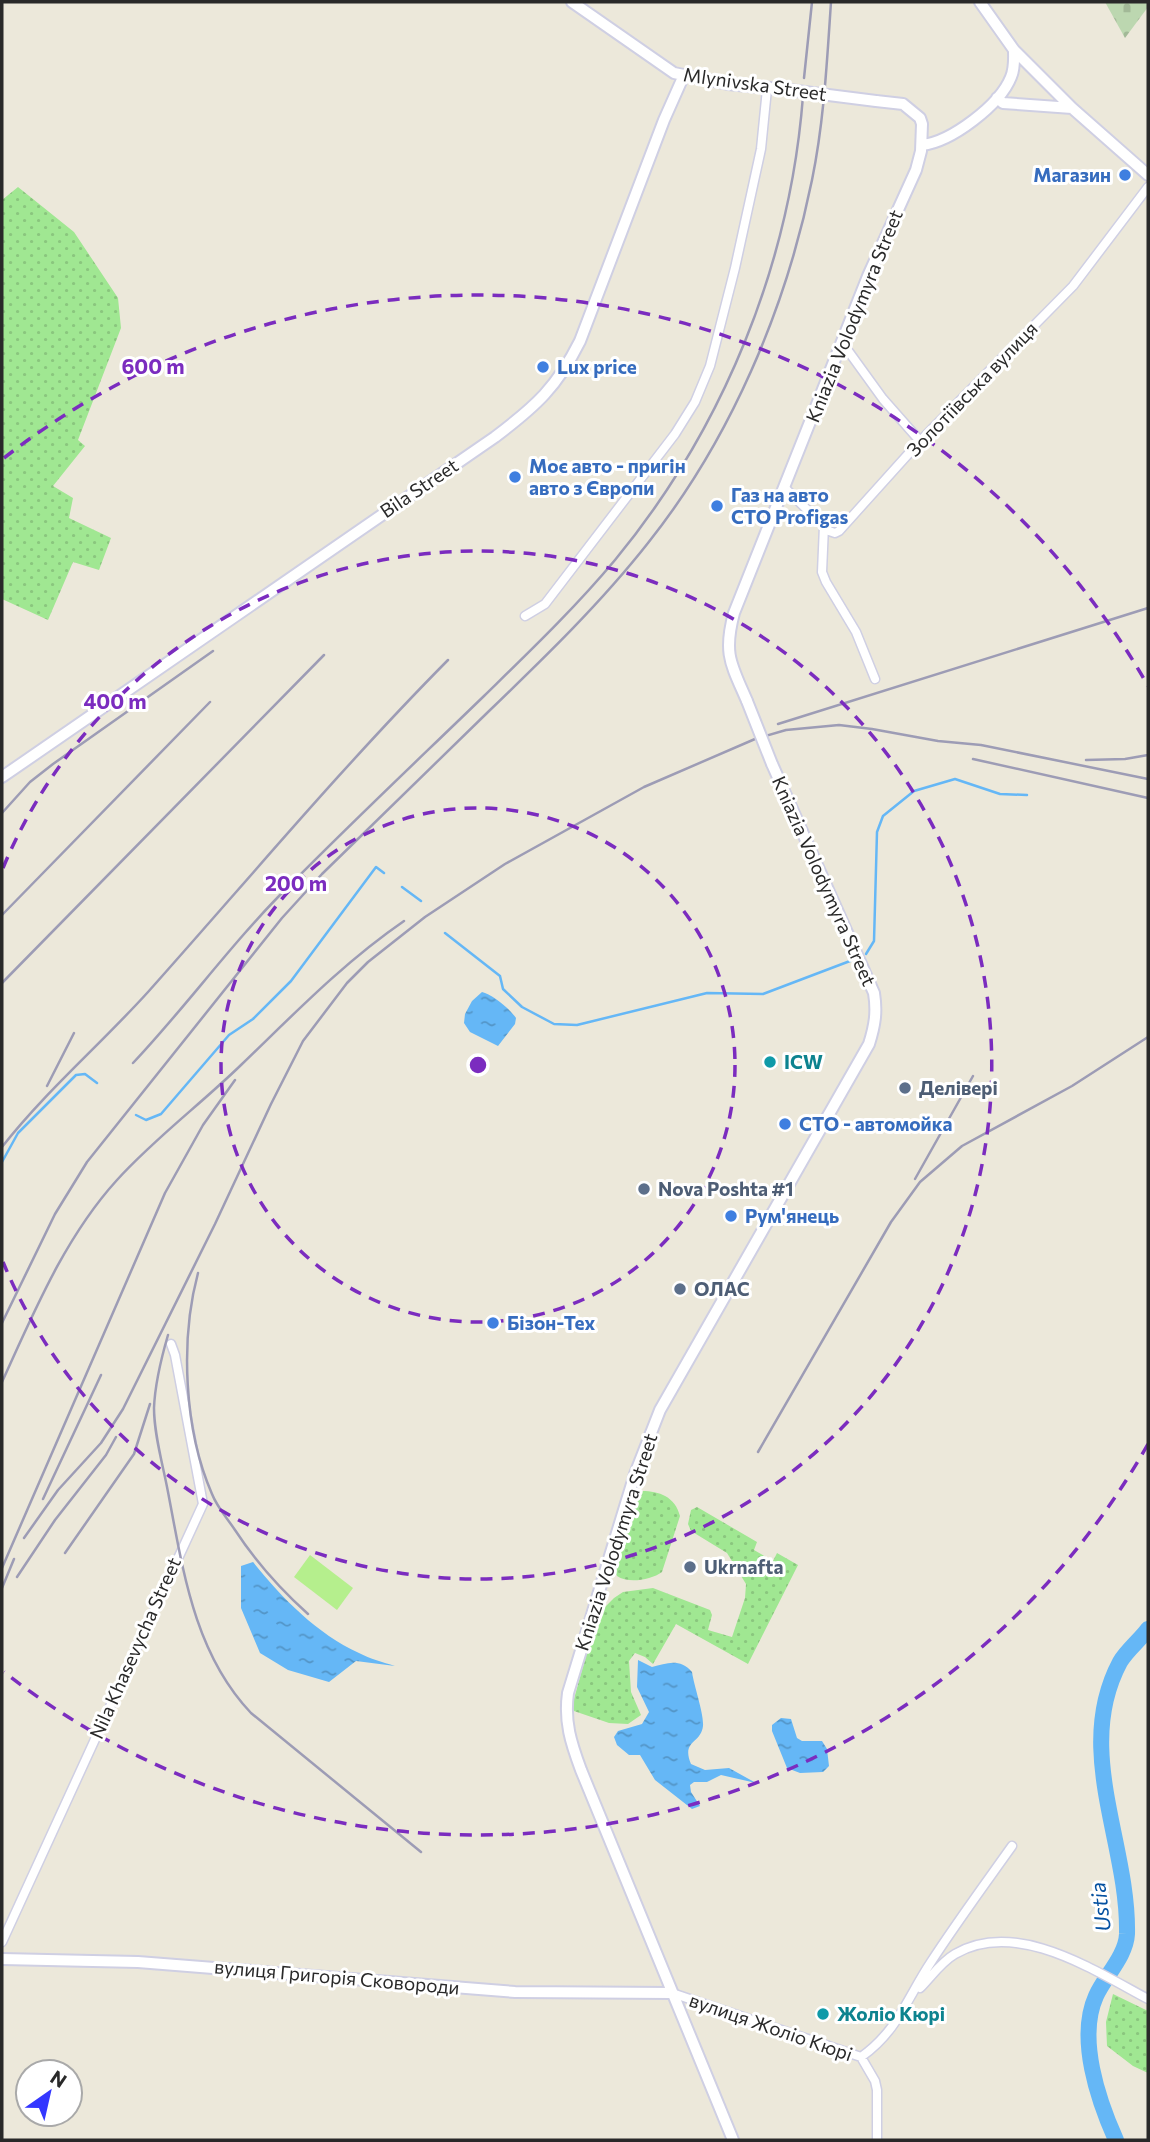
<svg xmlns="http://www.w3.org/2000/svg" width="1150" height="2142" viewBox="0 0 1150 2142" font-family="Commissioner,sans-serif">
	<defs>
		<pattern id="green-dots" width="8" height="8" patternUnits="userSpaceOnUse" patternTransform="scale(1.75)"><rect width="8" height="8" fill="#a0e792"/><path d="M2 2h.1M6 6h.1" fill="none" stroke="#8ac67e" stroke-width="1.8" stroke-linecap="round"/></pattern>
		<pattern id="cemetery-stones" width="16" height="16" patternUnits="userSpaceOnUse" patternTransform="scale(1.75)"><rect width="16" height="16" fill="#bcd7b0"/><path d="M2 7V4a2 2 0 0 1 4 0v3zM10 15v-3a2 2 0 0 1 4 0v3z" fill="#a2b997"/></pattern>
		<pattern id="water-ripples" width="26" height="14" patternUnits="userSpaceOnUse" patternTransform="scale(1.75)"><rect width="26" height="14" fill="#65b7f6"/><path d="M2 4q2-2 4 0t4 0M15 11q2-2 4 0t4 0" fill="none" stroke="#5395c7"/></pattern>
	</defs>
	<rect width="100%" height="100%" fill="#ece8da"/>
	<path fill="url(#green-dots)" d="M18,187L74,232L118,298L121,328L78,440L85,446L53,486L73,498L69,518L111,538L99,570L73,562L48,620L2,599V200Z
		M638,1491C656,1490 675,1495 680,1516L662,1572C651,1580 628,1584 617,1576L613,1566Z
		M697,1507L757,1542L754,1550L773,1561L777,1553L798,1565L748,1664L676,1624L653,1664L645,1657L635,1653L629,1661L631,1692L641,1715L628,1724L609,1723L571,1710L594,1626L600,1612L614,1598L623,1592L653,1588L710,1610L712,1615L708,1630L732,1637L745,1598L746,1584L727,1553L691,1531L688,1524L691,1510Z
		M1113,1994L1148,2011V2073L1133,2066L1107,2046L1106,2022Z"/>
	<path fill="url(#cemetery-stones)" d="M1105,2H1148V7L1125,38Z"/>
	<path fill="#b5ef8d" d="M310,1555L353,1588L337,1610L294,1577Z"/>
	<path fill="url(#water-ripples)" d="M482,992C492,994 511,1010 516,1018L515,1024L498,1046L470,1032L464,1023L465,1014L472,1001Z
		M253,1562C281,1597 317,1634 359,1653C370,1659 383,1662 395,1666L356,1661L329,1682L288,1670L260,1653L241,1608V1566Z
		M638,1660L652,1667C667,1663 680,1658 692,1672C694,1686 704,1714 703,1726C701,1744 681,1740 691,1764L705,1770L729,1768L756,1783L721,1775L707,1782H694L690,1785L691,1792L700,1806L692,1809L655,1780L640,1755H629L617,1745L614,1737L618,1731L642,1724L649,1712L637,1687Z
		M781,1718L791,1719L797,1738L802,1741H822L827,1749L829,1766L823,1772L800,1773L787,1768L772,1731V1725Z"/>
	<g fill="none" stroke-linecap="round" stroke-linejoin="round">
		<path stroke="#65b7f6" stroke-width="2.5" d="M402,887L421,901
			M445,933L500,976L503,989L522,1007L554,1024L577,1025L707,993L763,994L850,961
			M866,954L874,941L877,832L883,816L914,791L955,779L1000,794L1027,795
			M136,1115L146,1120L161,1114L229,1035L253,1019L291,981L376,867L384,873
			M2,1162L18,1133L76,1075L85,1074L97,1083"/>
		<path stroke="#65b7f6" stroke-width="16" d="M1116,2140C1098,2100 1077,2038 1096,1996C1105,1976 1126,1956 1127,1934C1129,1843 1073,1750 1120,1662C1127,1650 1140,1640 1148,1629"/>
		<g stroke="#cfcfe3" stroke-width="11">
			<path id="street" d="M840,348L849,352L883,399L920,441
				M784,487L829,531L835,533L839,531L920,441L1073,286L1148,187
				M824,526L822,572L826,582L856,632L875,679
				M525,616L545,604L675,434L695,402L710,366L735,268L761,149L767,89
				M2,1942L203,1504L175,1355L171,1344
				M920,1988C931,1977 941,1962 955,1954C1016,1918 1095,1971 1148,1999
				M672,1993L861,2057C898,2031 907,1998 931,1962C957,1922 985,1884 1012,1846
				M861,2057L875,2081L877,2090V2140"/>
		</g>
		<g stroke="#cfcfe3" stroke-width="14">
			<path id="secondary" d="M572,2L674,73L728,84L781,89
				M1014,50L1072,108L1148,175
				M997,98L1003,103L1072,108
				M922,145C951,142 1000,105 1011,77C1015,68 1014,59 1014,50L980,2
				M747,701C731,664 723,654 734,613L868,276L916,170L921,151L922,124L920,118L903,104L876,101
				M2,777L495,437C536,406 557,387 580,341L664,120L684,75
				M2,1959L138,1962L515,1992L672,1993
				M733,2140L581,1770C571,1743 564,1722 568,1693L635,1474L660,1410L869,1044C875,1025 877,1012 874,993L772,764"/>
		</g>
		<use href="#street" stroke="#fff" stroke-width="8"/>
		<use href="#secondary" stroke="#fff" stroke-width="10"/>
		<path stroke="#9d9cb5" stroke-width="2.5" d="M804,78L812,2
			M778,724L1148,608
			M973,759L1148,798
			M1086,760L1125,759L1148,755
			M2,813L30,782L53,764L213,651
			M2,915L210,702
			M2,983L324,655
			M133,1063C187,1006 233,941 289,886C353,821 419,759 484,696C529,652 575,608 615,560C723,429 790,265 803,96
			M47,1086L74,1033
			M2,1147C46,1091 100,1045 148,992C247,881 343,766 448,660
			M915,1179L973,1076
			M198,1273C180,1340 184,1430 212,1494C217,1507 227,1518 235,1530C256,1562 279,1588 308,1614
			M2,1323L55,1214L87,1162L282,918L322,874C377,820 432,766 488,712C544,658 600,604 648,543C730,440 786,309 812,180C824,122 827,61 831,2
			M168,1335C161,1359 155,1383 154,1408C154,1435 163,1465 168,1492C183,1570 194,1653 251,1713L421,1852
			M2,1382C34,1312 65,1237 117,1180C155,1138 201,1104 241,1065C294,1014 343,963 404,921
			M758,1452L891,1222L920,1182L962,1146L1072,1086L1148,1037
			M43,1499L101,1375
			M24,1538L58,1490L101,1443L123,1409L215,1224L271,1104L303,1041L347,983L368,962L425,917L505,864L644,787L755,739L786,730L839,725L872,729L938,741L981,745L1148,779
			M65,1553L134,1454L150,1404
			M2,1568L165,1193L203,1125L235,1080
			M17,1577L55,1520L106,1455L116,1437
			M2,1588L14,1559"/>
		<g stroke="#cfcfe3" stroke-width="14" stroke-linecap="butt">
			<path id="secondary-bridge" d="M781,89L876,101
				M747,701L772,764"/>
		</g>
		<use href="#secondary-bridge" stroke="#fff" stroke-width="10"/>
	</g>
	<g fill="none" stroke="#7b2cbf" stroke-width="3.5" stroke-dasharray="12 9">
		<circle cx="478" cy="1065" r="257"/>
		<path d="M3 868A514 514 0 1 1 3 1262"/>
		<path d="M1148 1444A770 770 0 0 1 4 1672M4 458A770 770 0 0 1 1148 686"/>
	</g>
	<g fill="#3f7fe0" stroke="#fff" stroke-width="2.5">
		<circle cx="1125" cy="175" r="7"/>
		<circle cx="543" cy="367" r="7"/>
		<circle cx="515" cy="477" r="7"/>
		<circle cx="717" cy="506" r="7"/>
		<circle cx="785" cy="1124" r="7"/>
		<circle cx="731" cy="1216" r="7"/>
		<circle cx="493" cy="1323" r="7"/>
	</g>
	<g fill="#0f9aa8" stroke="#fff" stroke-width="2.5">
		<circle cx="770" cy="1062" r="7"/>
		<circle cx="823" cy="2014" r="7"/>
	</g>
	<g fill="#5c6f8a" stroke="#fff" stroke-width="2.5">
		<circle cx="905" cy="1088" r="7"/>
		<circle cx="644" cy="1189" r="7"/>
		<circle cx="680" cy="1289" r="7"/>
		<circle cx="690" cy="1567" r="7"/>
	</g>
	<g text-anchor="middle" stroke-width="6" stroke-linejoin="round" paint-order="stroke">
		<g font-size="19" fill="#292929" stroke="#fff">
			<text transform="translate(755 84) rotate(8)" y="7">Mlynivska Street</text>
			<text transform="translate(854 316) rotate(-68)" y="7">Kniazia Volodymyra Street</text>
			<text transform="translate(972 389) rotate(-46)" y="7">Золотіївська вулиця</text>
			<text transform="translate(419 488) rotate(-34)" y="7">Bila Street</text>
			<text transform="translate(824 881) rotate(66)" y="7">Kniazia Volodymyra Street</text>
			<text transform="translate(616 1542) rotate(-72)" y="7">Kniazia Volodymyra Street</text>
			<text transform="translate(135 1648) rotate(-66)" y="7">Nila Khasevycha Street</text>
			<text transform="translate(337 1977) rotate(5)" y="7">вулиця Григорія Сковороди</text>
			<text transform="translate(771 2027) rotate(19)" y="7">вулиця Жоліо Кюрі</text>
		</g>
		<g font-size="19" font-weight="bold" fill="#366cbe" stroke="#fff" text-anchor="start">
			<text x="1111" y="182" text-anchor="end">Магазин</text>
			<text x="557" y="374">Lux price</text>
			<text x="529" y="473">Моє авто - пригін<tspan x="529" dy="22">авто з Європи</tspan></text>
			<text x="731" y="502">Газ на авто<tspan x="731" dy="22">СТО Profigas</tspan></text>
			<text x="799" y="1131">СТО - автомойка</text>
			<text x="745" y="1223">Рум'янець</text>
			<text x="507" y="1330">Бізон-Тех</text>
		</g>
		<g font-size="19" font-weight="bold" fill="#0d838f" stroke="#fff" text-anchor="start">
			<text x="784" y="1069">ICW</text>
			<text x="837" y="2021">Жоліо Кюрі</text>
		</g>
		<g font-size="19" font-weight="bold" fill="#4e5e75" stroke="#fff" text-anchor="start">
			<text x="919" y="1095">Делівері</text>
			<text x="658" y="1196">Nova Poshta #1</text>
			<text x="694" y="1296">ОЛАС</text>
			<text x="704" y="1574">Ukrnafta</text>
		</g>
		<g font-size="21" font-style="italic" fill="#0551a1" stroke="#fff">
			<text transform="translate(1101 1907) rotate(-97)" y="7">Ustia</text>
		</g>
	</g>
	<circle cx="478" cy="1065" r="10" fill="#7b2cbf" stroke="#fff" stroke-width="3.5"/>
	<g font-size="21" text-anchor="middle" font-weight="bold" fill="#7b2cbf" stroke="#fff" stroke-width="6" stroke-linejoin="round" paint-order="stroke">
		<text x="153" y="374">600 m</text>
		<text x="115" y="709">400 m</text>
		<text x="296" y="891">200 m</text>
	</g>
	<rect width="1150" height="2142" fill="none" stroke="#292929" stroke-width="7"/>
	<g transform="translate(49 2093) rotate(34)"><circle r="33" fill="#ffffff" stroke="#a9a9a9" stroke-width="2"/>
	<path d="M0-5L12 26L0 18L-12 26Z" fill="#3437ff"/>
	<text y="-10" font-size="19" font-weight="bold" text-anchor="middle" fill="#292929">N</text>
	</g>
</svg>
